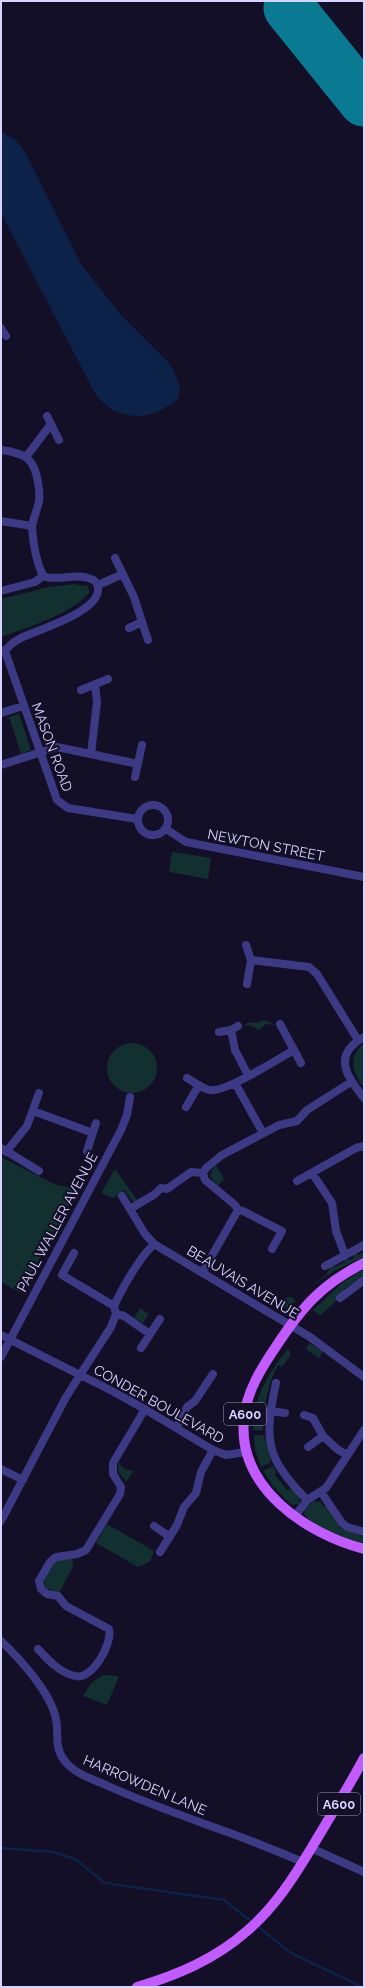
<svg xmlns="http://www.w3.org/2000/svg" width="365" height="1988" viewBox="0 0 365 1988" font-family="Raleway,sans-serif">
	<rect width="100%" height="100%" fill="#130f26"/>
	<path fill="#12302f" d="M73,584L88,586L89,593C70,615 28,627 1,637V599L49,587Z
		M19,714L31,750L21,754L9,717Z
		M172,852L211,858L208,879L169,872Z
		M264,1020L276,1025L266,1024L259,1030L250,1025L245,1026L248,1022L256,1023Z
		M107 1068a25 25 0 1 1 50 0a25 25 0 1 1-50 0Z
		M364,1044V1088C353,1074 347,1056 364,1044Z
		M1,1157L56,1185L77,1189L21,1293L1,1282Z
		M216,1165L224,1179L218,1186L210,1176L212,1170Z
		M115,1169L137,1200L133,1202L124,1190L114,1198L101,1193Z
		M364,1252V1257L334,1271L309,1288L327,1274L330,1266L333,1264L335,1267L345,1262L344,1259L347,1257L349,1260L354,1258L353,1254L355,1253L359,1255Z
		M364,1269V1275L344,1289L335,1302L320,1316L313,1310L343,1282Z
		M291,1297L296,1301L284,1309H275L283,1299Z
		M140,1308L149,1314L143,1323L134,1318Z
		M309,1343L323,1351L319,1358L306,1349Z
		M288,1349L290,1351V1356L282,1367L278,1365C268,1385 263,1407 263,1430H253C252,1400 269,1371 288,1349Z
		M254,1435H264L271,1462L261,1467L255,1450Z
		M119,1461C120,1468 126,1469 132,1471L135,1469L126,1482L118,1471Z
		M273,1466L276,1472L275,1475L287,1490L292,1489L300,1497L299,1504L291,1505L273,1486L263,1471Z
		M313,1501L321,1502L324,1507L326,1505L340,1528L364,1537V1545C350,1544 311,1525 304,1514L305,1509Z
		M107,1524L154,1551L150,1562L138,1567L96,1543Z
		M72,1557L73,1567L59,1593L46,1588C40,1579 50,1564 59,1560C63,1559 68,1558 72,1557Z
		M103,1675L119,1676L107,1705L83,1696L91,1683Z"/>
	<path fill="#0c2248" d="M2,132L17,141L25,152L81,264L120,314L170,364L180,385L179,398C159,414 141,422 115,411C108,408 101,400 96,395L1,213Z"/>
	<g fill="none" stroke-linecap="round" stroke-linejoin="round">
		<path stroke="#0c2248" stroke-width="2.5" d="M1,1848L53,1852L75,1859L105,1883L224,1900L252,1922
			M256,1925L291,1953L362,1987"/>
		<path stroke="#0a7a92" stroke-width="51" d="M289,8L364,101"/>
		<path stroke="#3d3a85" stroke-width="8" d="M1,328L6,336
			M47,416L59,440
			M1,450C25,453 34,458 38,482C39,488 40,495 39,501C38,509 32,520 32,528C33,543 37,563 43,576C58,582 76,572 91,579C95,580 98,584 98,588C101,612 36,630 19,639C13,642 9,646 5,651
			M26,457L51,424
			M1,521L32,526
			M115,558L134,597L142,622L129,628
			M98,585L123,574
			M1,591L35,582L43,576
			M142,622L148,640
			M1,650L5,651L57,800L68,808L137,819
			M81,690L108,679
			M1,713L23,706
			M91,754L97,702L95,685
			M1,765L57,747L138,764
			M135,777L142,745
			M138 820a15 15 0 1 1 30 0a15 15 0 1 1-30 0Z
			M166,829L186,842L364,877
			M246,945L251,960L247,984
			M251,960L309,967L317,974L358,1040
			M280,1024L301,1063
			M231,1030L235,1050L248,1075
			M219,1032L231,1030L238,1026
			M364,1037C332,1055 346,1076 364,1098
			M187,1078C194,1082 202,1088 209,1090C224,1094 278,1059 294,1050
			M235,1083L263,1133
			M186,1107L199,1085
			M33,1111L93,1133
			M1,1148L39,1171
			M87,1151L96,1123
			M6,1152L27,1126L39,1093
			M312,1173L332,1203L336,1231L345,1255
			M297,1181L356,1148L364,1146
			M122,1196L145,1234L154,1244L310,1337L364,1377
			M130,1209L155,1194L161,1188L167,1189L191,1172L203,1173
			M238,1210L243,1211L282,1231L272,1249
			M74,1253L62,1275L114,1306
			M325,1266L364,1245
			M202,1273L238,1210L235,1205L205,1180L203,1173L206,1168L222,1155L279,1125L297,1121L307,1110L351,1082
			M340,1298L364,1280
			M116,1314L124,1316L150,1334
			M1,1335L80,1375L111,1327L116,1314L114,1306C124,1285 137,1261 154,1244
			M141,1348L160,1319
			M1,1357L121,1130L127,1115L130,1097
			M276,1383C264,1440 265,1457 307,1500
			M270,1411L285,1413
			M304,1415L313,1418L323,1436L337,1449L347,1455
			M176,1428L187,1407L195,1401L213,1374
			M308,1447L323,1436
			M1,1469L23,1480
			M321,1492L342,1523L347,1527L364,1532
			M295,1516L307,1500L326,1488L364,1430
			M1,1521L65,1399L80,1375C127,1397 169,1424 213,1450L226,1455L246,1452
			M154,1526L170,1537
			M160,1552L177,1525L184,1507L196,1493L201,1472L213,1450
			M1,1641C20,1659 51,1693 56,1719C59,1734 54,1747 64,1760C74,1774 93,1779 108,1786C148,1804 189,1818 230,1833C255,1842 279,1852 303,1862
			M38,1649C48,1660 60,1673 75,1676C92,1681 113,1643 109,1629L66,1606L58,1596L47,1594L41,1589L39,1581L50,1562L56,1557L77,1554L86,1550L120,1494L121,1487L113,1474V1463L145,1409
			M311,1848L364,1872"/>
		<path stroke="#c25bff" stroke-width="10" d="M364,1263C322,1284 302,1307 277,1345C262,1367 246,1392 244,1419C237,1487 306,1534 364,1549
			M137,1987C178,1975 215,1959 247,1931C275,1907 294,1877 312,1847C330,1817 348,1788 364,1758"/>
	</g>
	<g text-anchor="middle" stroke-width="4" stroke-linejoin="round" paint-order="stroke">
		<g fill="#130f26" stroke="#9e99be" stroke-width="1">
			<rect x="224" y="1403" width="42" height="22" rx="3"/>
			<rect x="318" y="1793" width="42" height="22" rx="3"/>
		</g>
		<g font-size="13" font-weight="bold" fill="#d9d4ff">
			<text x="245" y="1419">A600</text>
			<text x="339" y="1809">A600</text>
		</g>
		<g font-size="14" fill="#d9d4ff" stroke="#130f26">
			<text transform="translate(52 747) rotate(70)" y="5">MASON ROAD</text>
			<text transform="translate(266 845) rotate(11)" y="5">NEWTON STREET</text>
			<text transform="translate(57 1222) rotate(-62)" y="5">PAUL WALLER AVENUE</text>
			<text transform="translate(243 1282) rotate(31)" y="5">BEAUVAIS AVENUE</text>
			<text transform="translate(159 1404) rotate(29)" y="5">CONDER BOULEVARD</text>
			<text transform="translate(145 1785) rotate(23)" y="5">HARROWDEN LANE</text>
		</g>
	</g>
	<rect width="365" height="1988" fill="none" stroke="#d9d4ff" stroke-width="4"/>
</svg>
